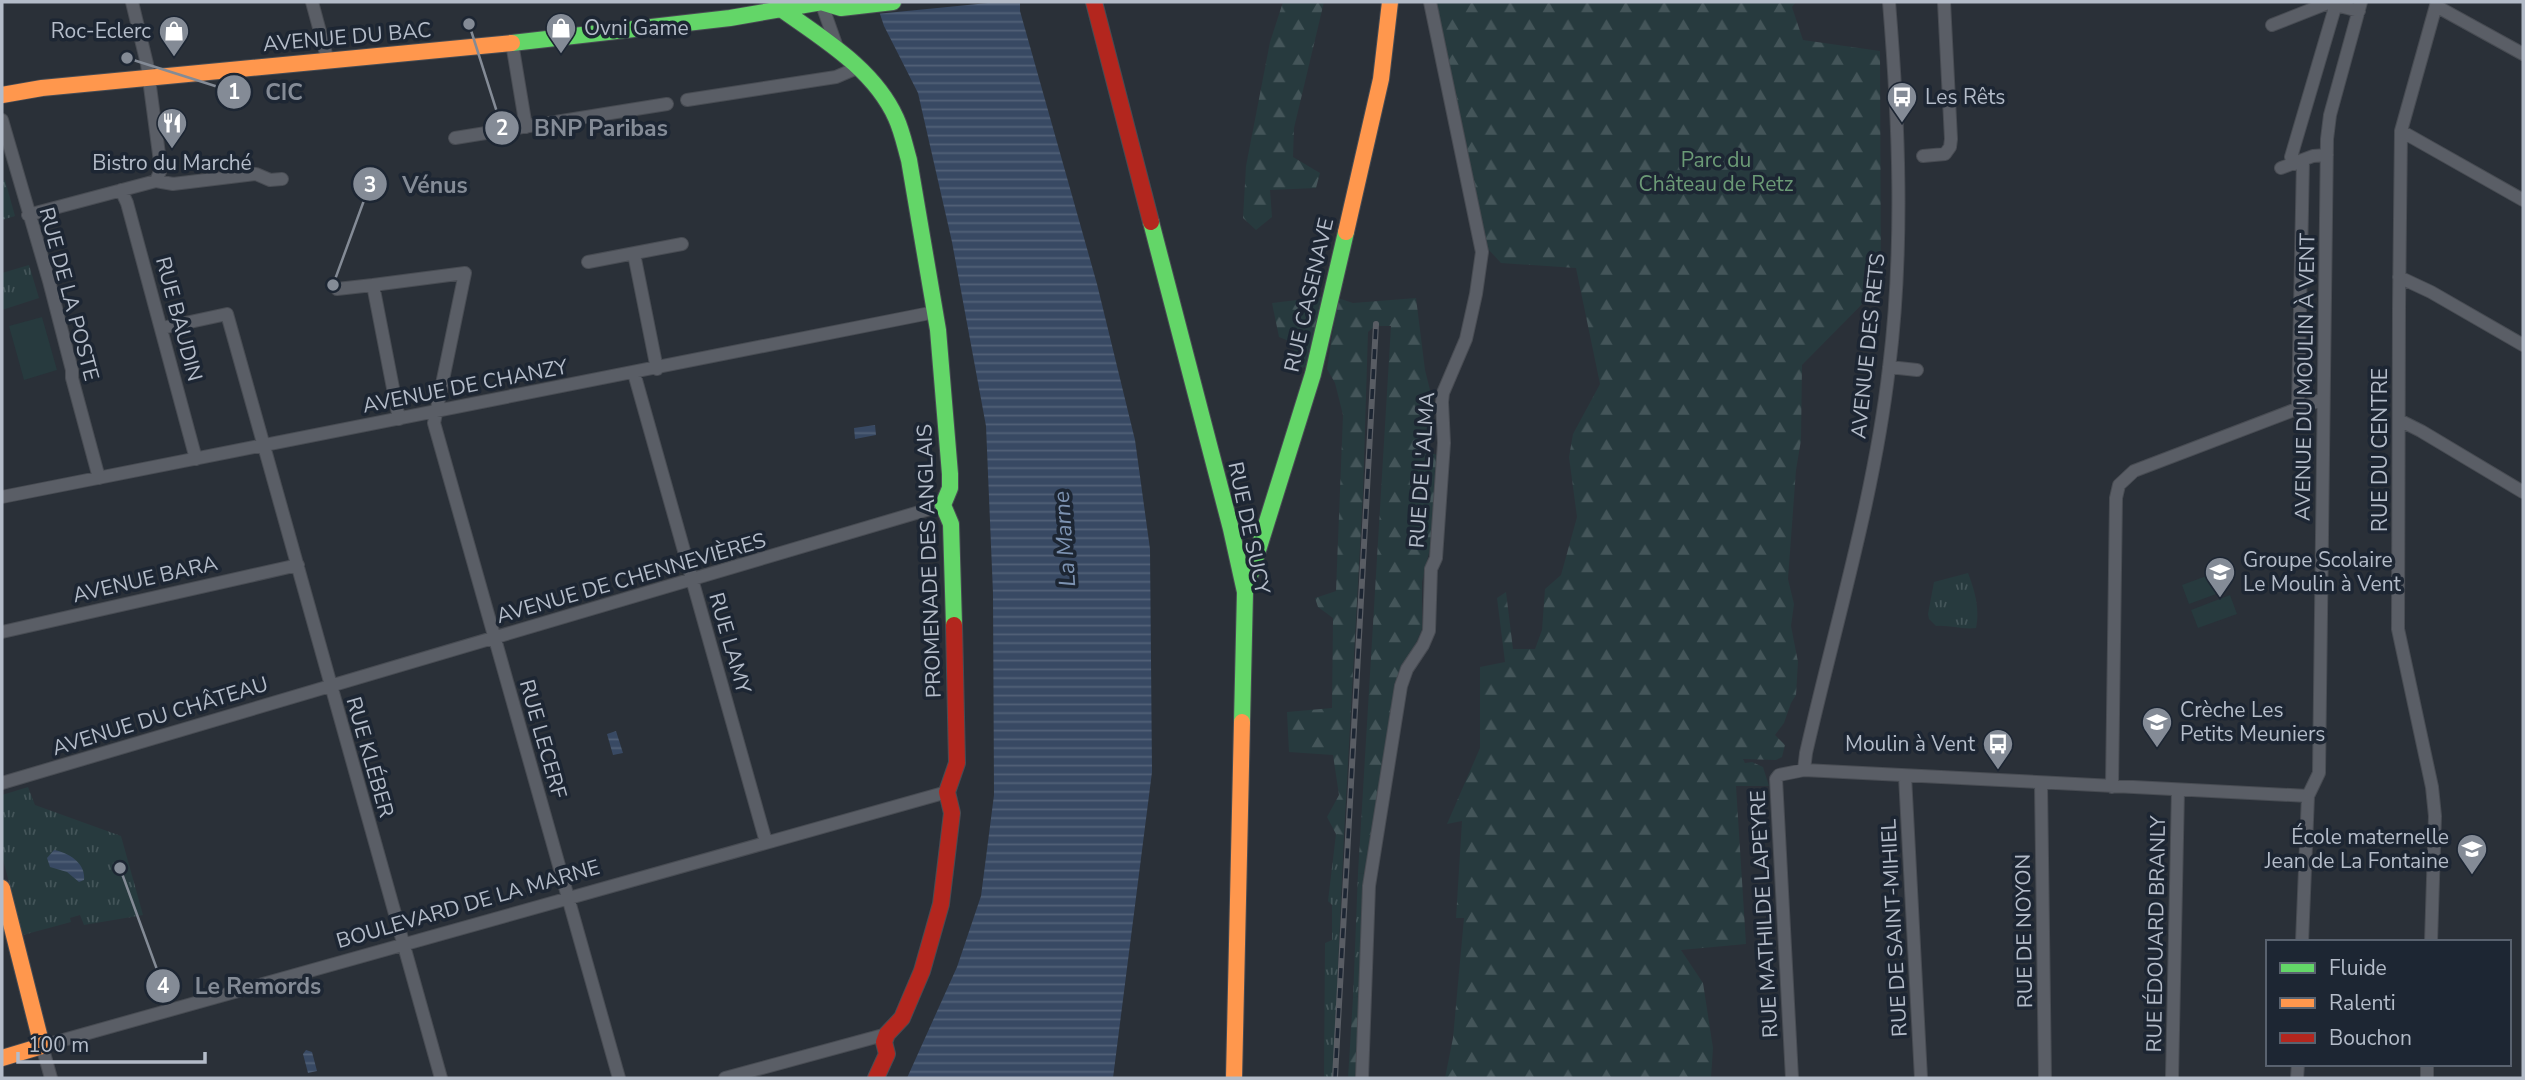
<svg xmlns="http://www.w3.org/2000/svg" width="2525" height="1080" viewBox="0 0 2525 1080" font-family="'Nunito Sans',sans-serif">
	<defs>
		<pattern id="grass-tufts" width="24" height="20" patternUnits="userSpaceOnUse" patternTransform="scale(1.75)"><rect width="24" height="20" fill="#273a3e"/><path d="M3 7l-1-3M5 7V3M7 7l1-3M15 17l-1-3M17 17v-4M19 17l1-3" fill="none" stroke="#445559"/></pattern>
		<pattern id="forest-firs" width="22" height="20" patternUnits="userSpaceOnUse" patternTransform="scale(1.75)"><rect width="22" height="20" fill="#273a3e"/><path d="M5 1l3.5 6h-7zM16 11l3.5 6h-7z" fill="#445559"/></pattern>
		<pattern id="water-rules" width="6" height="5" patternUnits="userSpaceOnUse" patternTransform="scale(1.75)"><rect width="6" height="5" fill="#384963"/><path d="M0 2.5h6" fill="none" stroke="#526178"/></pattern>
	</defs>
	<rect width="100%" height="100%" fill="#2a3038"/>
	<path fill="url(#grass-tufts)" d="M5,180L15,216L2,220V181Z
		M29,265L39,298L2,310V273Z
		M1968,573C1975,591 1980,609 1976,628C1963,630 1950,625 1936,626L1929,619L1928,614L1934,582Z
		M28,787L35,805L121,836L143,915L84,925L80,915L70,918L71,922L23,935L2,856V795Z
		M1336,834L1344,835L1333,1078H1324L1325,943L1332,940V905L1328,901Z
		M1358,873L1365,874L1359,996L1353,998Z"/>
	<path fill="url(#forest-firs)" d="M1283,2H1324L1294,128L1293,157L1320,173L1316,188L1270,190L1272,217L1256,230L1243,218L1246,166L1270,42Z
		M1429,2H1796L1792,7L1803,40L1880,51L1881,285L1802,365L1801,440L1796,470L1788,579L1794,604L1791,626L1798,662L1796,695L1791,703L1784,723L1775,735L1785,745L1782,757L1776,760L1743,759L1745,763L1752,762L1763,767L1769,786H1736L1746,944L1681,950L1703,983L1713,1048L1711,1078H1445L1453,1038L1464,918H1456L1462,821L1447,824L1480,748V667L1505,662L1497,598L1506,592L1513,649H1535L1542,630L1545,589L1561,575L1577,517L1569,457L1573,434L1600,384L1576,268L1501,263L1488,249Z
		M1322,297L1306,367L1294,369V343L1279,337L1272,303Z
		M1338,298L1353,303L1416,298L1425,370L1433,402L1423,450L1437,455L1431,544L1422,582V629L1396,689L1365,874L1358,873L1391,326H1375L1368,332L1363,493L1344,835L1336,834L1327,817L1339,795L1333,755L1289,752L1287,712L1332,708L1333,618L1318,607L1315,598L1336,591L1343,415L1335,383L1327,369Z
		M1359,996L1361,1038L1356,1078H1348L1353,998Z"/>
	<path fill="#273a3e" d="M42,317L57,370L24,380L9,326Z
		M2220,571L2227,590L2189,604L2182,585Z
		M2230,595L2237,614L2198,628L2191,610Z"/>
	<path fill="url(#water-rules)" d="M876,2H1020V11L1097,284L1135,440L1150,549L1152,772L1113,1078H907L957,967L981,896L994,795L993,593L986,426L952,242L918,93L884,26Z
		M875,425L876,435L855,439L854,428Z
		M616,731L623,753L613,755L607,734Z
		M54,850C69,853 86,863 84,880L79,882L67,872L50,867L47,858Z
		M306,1050L312,1052L317,1071L308,1073L303,1054Z"/>
	<path fill="#2a3038" d="M873,2H998L876,14Z"/>
	<g fill="none" stroke-linecap="round" stroke-linejoin="round">
		<g stroke="#484c53" stroke-width="14">
			<path id="street" d="M312,2L328,61
				M821,2L838,50
				M2436,6L2523,54
				M2272,25L2328,3L2359,11
				M512,43L526,127
				M687,100L836,77L857,68
				M2,120L49,281L72,370V378L99,478
				M2401,131L2523,200
				M455,138L667,104
				M1923,156L1945,154L1950,147L1951,139L1944,2
				M2294,164L2291,157L2336,4
				M2281,168L2313,156L2327,155
				M156,181L173,184L256,174L270,180L282,179
				M121,190L127,203L196,459
				M28,215L156,181L161,169L147,64L132,2
				M634,254L657,369
				M588,262L682,244
				M2399,277L2431,292L2523,345
				M337,289L373,285
				M162,328L227,314L441,1078
				M1889,367L1917,370
				M634,373L766,842
				M2298,408L2303,160
				M399,419L373,285L465,273L434,423L619,1078
				M2399,420L2421,431L2523,492
				M2,497L935,312
				M2,632L298,565
				M1804,770L1806,753C1835,625 1874,498 1889,368C1904,248 1899,123 1889,2
				M1905,776L1921,1078
				M2,783L943,505
				M2041,784L2045,1078
				M2112,787L2116,498L2119,485L2134,471L2323,399
				M2302,942L2308,796L2319,773L2327,139L2330,115L2361,2
				M2431,942L2435,816L2432,787L2398,629L2399,308L2401,131L2437,2
				M51,1078L42,1046L947,792
				M725,1078L887,1034
				M1362,1078L1369,886L1401,686L1407,669L1423,645L1429,631L1431,569L1436,558L1444,443L1442,402L1443,393L1466,339L1476,294L1482,252L1430,2
				M1792,1078L1776,779L1779,775L1804,770L2308,796
				M2172,1078L2178,790
				M2297,1078L2298,1064
				M2427,1078V1064"/>
		</g>
		<g stroke="#484c53" stroke-width="18">
			<path id="fast" d="M821,2L841,8L893,2
				M781,9C823,39 874,69 896,118C902,131 905,146 909,160L938,330L950,474V488L943,505L951,524L954,625
				M512,43L730,18L822,2
				M1151,222L1231,529L1245,592L1242,722
				M1245,592L1313,374L1346,232"/>
		</g>
		<g stroke="#484c53" stroke-width="18">
			<path id="slow" d="M2,95L42,88L512,43
				M1346,232L1381,79L1390,2
				M2,888L42,1046L2,1058
				M1234,1078L1242,722"/>
		</g>
		<g stroke="#484c53" stroke-width="18">
			<path id="jam" d="M1094,2L1151,222
				M876,1078L887,1054L884,1042L887,1034L902,1018L922,971L941,904L952,813L947,792L957,763L954,625"/>
		</g>
		<use href="#street" stroke="#5a5e66" stroke-width="12"/>
		<use href="#fast" stroke="#63d668" stroke-width="16"/>
		<use href="#slow" stroke="#ff974d" stroke-width="16"/>
		<use href="#jam" stroke="#b3261e" stroke-width="16"/>
		<g stroke="#595d64" stroke-width="6">
			<path id="rail" d="M1335,1078L1376,324"/>
		</g>
		<use href="#rail" stroke="#1d2633" stroke-width="3.5" stroke-dasharray="10" stroke-linecap="butt"/>
	</g>
	<defs>
		<g id="shop-pin" transform="scale(1.575)"><path d="M0 17L-7.5 6A9.5 9.5 0 1 1 7.5 6Z" fill="#848b96" stroke="#1d2633"/><path d="M-5-2.5h2.3a2.7 3.5 0 0 1 5.4 0H5L5.5 6h-11ZM-1.5-2.5h3a1.5 2.3 0 0 0-3 0Z" fill="#fff"/></g>
		<g id="bus-pin" transform="scale(1.575)"><path d="M0 17L-7.5 6A9.5 9.5 0 1 1 7.5 6Z" fill="#848b96" stroke="#1d2633"/><path d="M-5-6H5V4H4V6H2V4H-2V6H-4V4H-5ZM-3.5-4V0h7V-4ZM-3.5 1.2v1.5H-2V1.2ZM2 1.2v1.5H3.5V1.2Z" fill="#fff"/></g>
		<g id="restaurant-pin" transform="scale(1.575)"><path d="M0 17L-7.5 6A9.5 9.5 0 1 1 7.5 6Z" fill="#848b96" stroke="#1d2633"/><path d="M-5-6h1v4h1v-4h1v4h1v-4h1v5L-1.5 .5V6h-2V.5L-5-1ZM5-6V6H3V1.5H1.5Q1.5-4 5-6Z" fill="#fff"/></g>
		<g id="school-pin" transform="scale(1.575)"><path d="M0 17L-7.5 6A9.5 9.5 0 1 1 7.5 6Z" fill="#848b96" stroke="#1d2633"/><path d="M0-5L7-2L0 1L-7-2ZM-4 1L0 2.5L4 1V4Q0 6-4 4Z" fill="#fff"/></g>
	</defs>
	<g fill-rule="evenodd">
		<use href="#shop-pin" x="561" y="28"/>
		<use href="#shop-pin" x="174" y="31"/>
		<use href="#bus-pin" x="1902" y="97"/>
		<use href="#restaurant-pin" x="172" y="123"/>
		<use href="#school-pin" x="2220" y="572"/>
		<use href="#school-pin" x="2157" y="722"/>
		<use href="#bus-pin" x="1998" y="744"/>
		<use href="#school-pin" x="2472" y="849"/>
	</g>
	<g text-anchor="middle" stroke-width="7" stroke-linejoin="round" paint-order="stroke">
		<g font-size="21" fill="#b4bcc9" stroke="#1d2633" text-anchor="start">
			<text x="584" y="35">Ovni Game</text>
			<text x="151" y="38" text-anchor="end">Roc-Eclerc</text>
			<text x="1925" y="104">Les Rêts</text>
			<text x="172" y="170" text-anchor="middle">Bistro du Marché</text>
			<text x="2243" y="567">Groupe Scolaire<tspan x="2243" dy="24">Le Moulin à Vent</tspan></text>
			<text x="2180" y="717">Crèche Les<tspan x="2180" dy="24">Petits Meuniers</tspan></text>
			<text x="1975" y="751" text-anchor="end">Moulin à Vent</text>
			<text x="2449" y="844" text-anchor="end">École maternelle<tspan x="2449" dy="24">Jean de La Fontaine</tspan></text>
		</g>
		<g font-size="21" fill="#b4bcc9" stroke="#1d2633">
			<text transform="translate(347 37) rotate(-5)" y="7">AVENUE DU BAC</text>
			<text transform="translate(69 294) rotate(75)" y="7">RUE DE LA POSTE</text>
			<text transform="translate(1309 295) rotate(-77)" y="7">RUE CASENAVE</text>
			<text transform="translate(179 319) rotate(75)" y="7">RUE BAUDIN</text>
			<text transform="translate(1868 346) rotate(-84)" y="7">AVENUE DES RETS</text>
			<text transform="translate(2305 377) rotate(-89)" y="7">AVENUE DU MOULIN À VENT</text>
			<text transform="translate(465 386) rotate(-11)" y="7">AVENUE DE CHANZY</text>
			<text transform="translate(2380 450) rotate(-90)" y="7">RUE DU CENTRE</text>
			<text transform="translate(1422 470) rotate(-86)" y="7">RUE DE L'ALMA</text>
			<text transform="translate(1249 528) rotate(78)" y="7">RUE DE SUCY</text>
			<text transform="translate(929 561) rotate(-92)" y="7">PROMENADE DES ANGLAIS</text>
			<text transform="translate(631 578) rotate(-16)" y="7">AVENUE DE CHENNEVIÈRES</text>
			<text transform="translate(145 579) rotate(-13)" y="7">AVENUE BARA</text>
			<text transform="translate(730 643) rotate(74)" y="7">RUE LAMY</text>
			<text transform="translate(160 716) rotate(-17)" y="7">AVENUE DU CHÂTEAU</text>
			<text transform="translate(543 739) rotate(74)" y="7">RUE LECERF</text>
			<text transform="translate(370 757) rotate(74)" y="7">RUE KLÉBER</text>
			<text transform="translate(468 904) rotate(-16)" y="7">BOULEVARD DE LA MARNE</text>
			<text transform="translate(1764 914) rotate(-93)" y="7">RUE MATHILDE LAPEYRE</text>
			<text transform="translate(1894 928) rotate(-93)" y="7">RUE DE SAINT-MIHIEL</text>
			<text transform="translate(2024 931) rotate(-91)" y="7">RUE DE NOYON</text>
			<text transform="translate(2156 934) rotate(-89)" y="7">RUE ÉDOUARD BRANLY</text>
		</g>
		<g font-size="21" fill="#6b9a76" stroke="#1d2633">
			<text x="1716" y="167">Parc du<tspan x="1716" dy="24">Château de Retz</tspan></text>
		</g>
		<g font-size="23" font-style="italic" fill="#7c92b1" stroke="#1d2633">
			<text transform="translate(1064 539) rotate(-94)" y="8">La Marne</text>
		</g>
	</g>
	<path fill="none" stroke="#848b96" stroke-width="2.5" d="M127 58L234 92M469 24L502 128M333 285L370 184M120 868L163 986"/>
	<g fill="#848b96" stroke="#1d2633" stroke-width="2.5">
		<circle cx="127" cy="58" r="7"/>
		<circle cx="469" cy="24" r="7"/>
		<circle cx="333" cy="285" r="7"/>
		<circle cx="120" cy="868" r="7"/>
		<circle cx="234" cy="92" r="18"/>
		<circle cx="502" cy="128" r="18"/>
		<circle cx="370" cy="184" r="18"/>
		<circle cx="163" cy="986" r="18"/>
	</g>
	<g font-size="21" text-anchor="middle" font-weight="bold" fill="#fff">
		<text x="234" y="99">1</text>
		<text x="502" y="135">2</text>
		<text x="370" y="192">3</text>
		<text x="163" y="993">4</text>
	</g>
	<g font-size="23" text-anchor="middle" font-weight="bold" fill="#848b96" stroke="#1d2633" stroke-width="7" stroke-linejoin="round" paint-order="stroke">
		<text x="284" y="100">CIC</text>
		<text x="601" y="136">BNP Paribas</text>
		<text x="435" y="193">Vénus</text>
		<text x="258" y="994">Le Remords</text>
	</g>
	<rect width="2525" height="1080" fill="none" stroke="#b4bcc9" stroke-width="7"/>
	<rect x="2266" y="940" width="245" height="126" fill="#1d2633" stroke="#59626f" stroke-width="2"/>
	<rect x="2280" y="963" width="35" height="10" fill="#63d668" stroke="#59626f" stroke-width="2"/>
	<text x="2329" y="975" font-size="21" fill="#b4bcc9">Fluide</text>
	<rect x="2280" y="998" width="35" height="10" fill="#ff974d" stroke="#59626f" stroke-width="2"/>
	<text x="2329" y="1010" font-size="21" fill="#b4bcc9">Ralenti</text>
	<rect x="2280" y="1033" width="35" height="10" fill="#b3261e" stroke="#59626f" stroke-width="2"/>
	<text x="2329" y="1045" font-size="21" fill="#b4bcc9">Bouchon</text>
	<path d="M18 1052v10h187v-10" fill="none" stroke="#b4bcc9" stroke-width="3.5"/>
	<text x="28" y="1052" font-size="21" fill="#b4bcc9" stroke="#1d2633" stroke-width="5" paint-order="stroke">100 m</text>
</svg>
